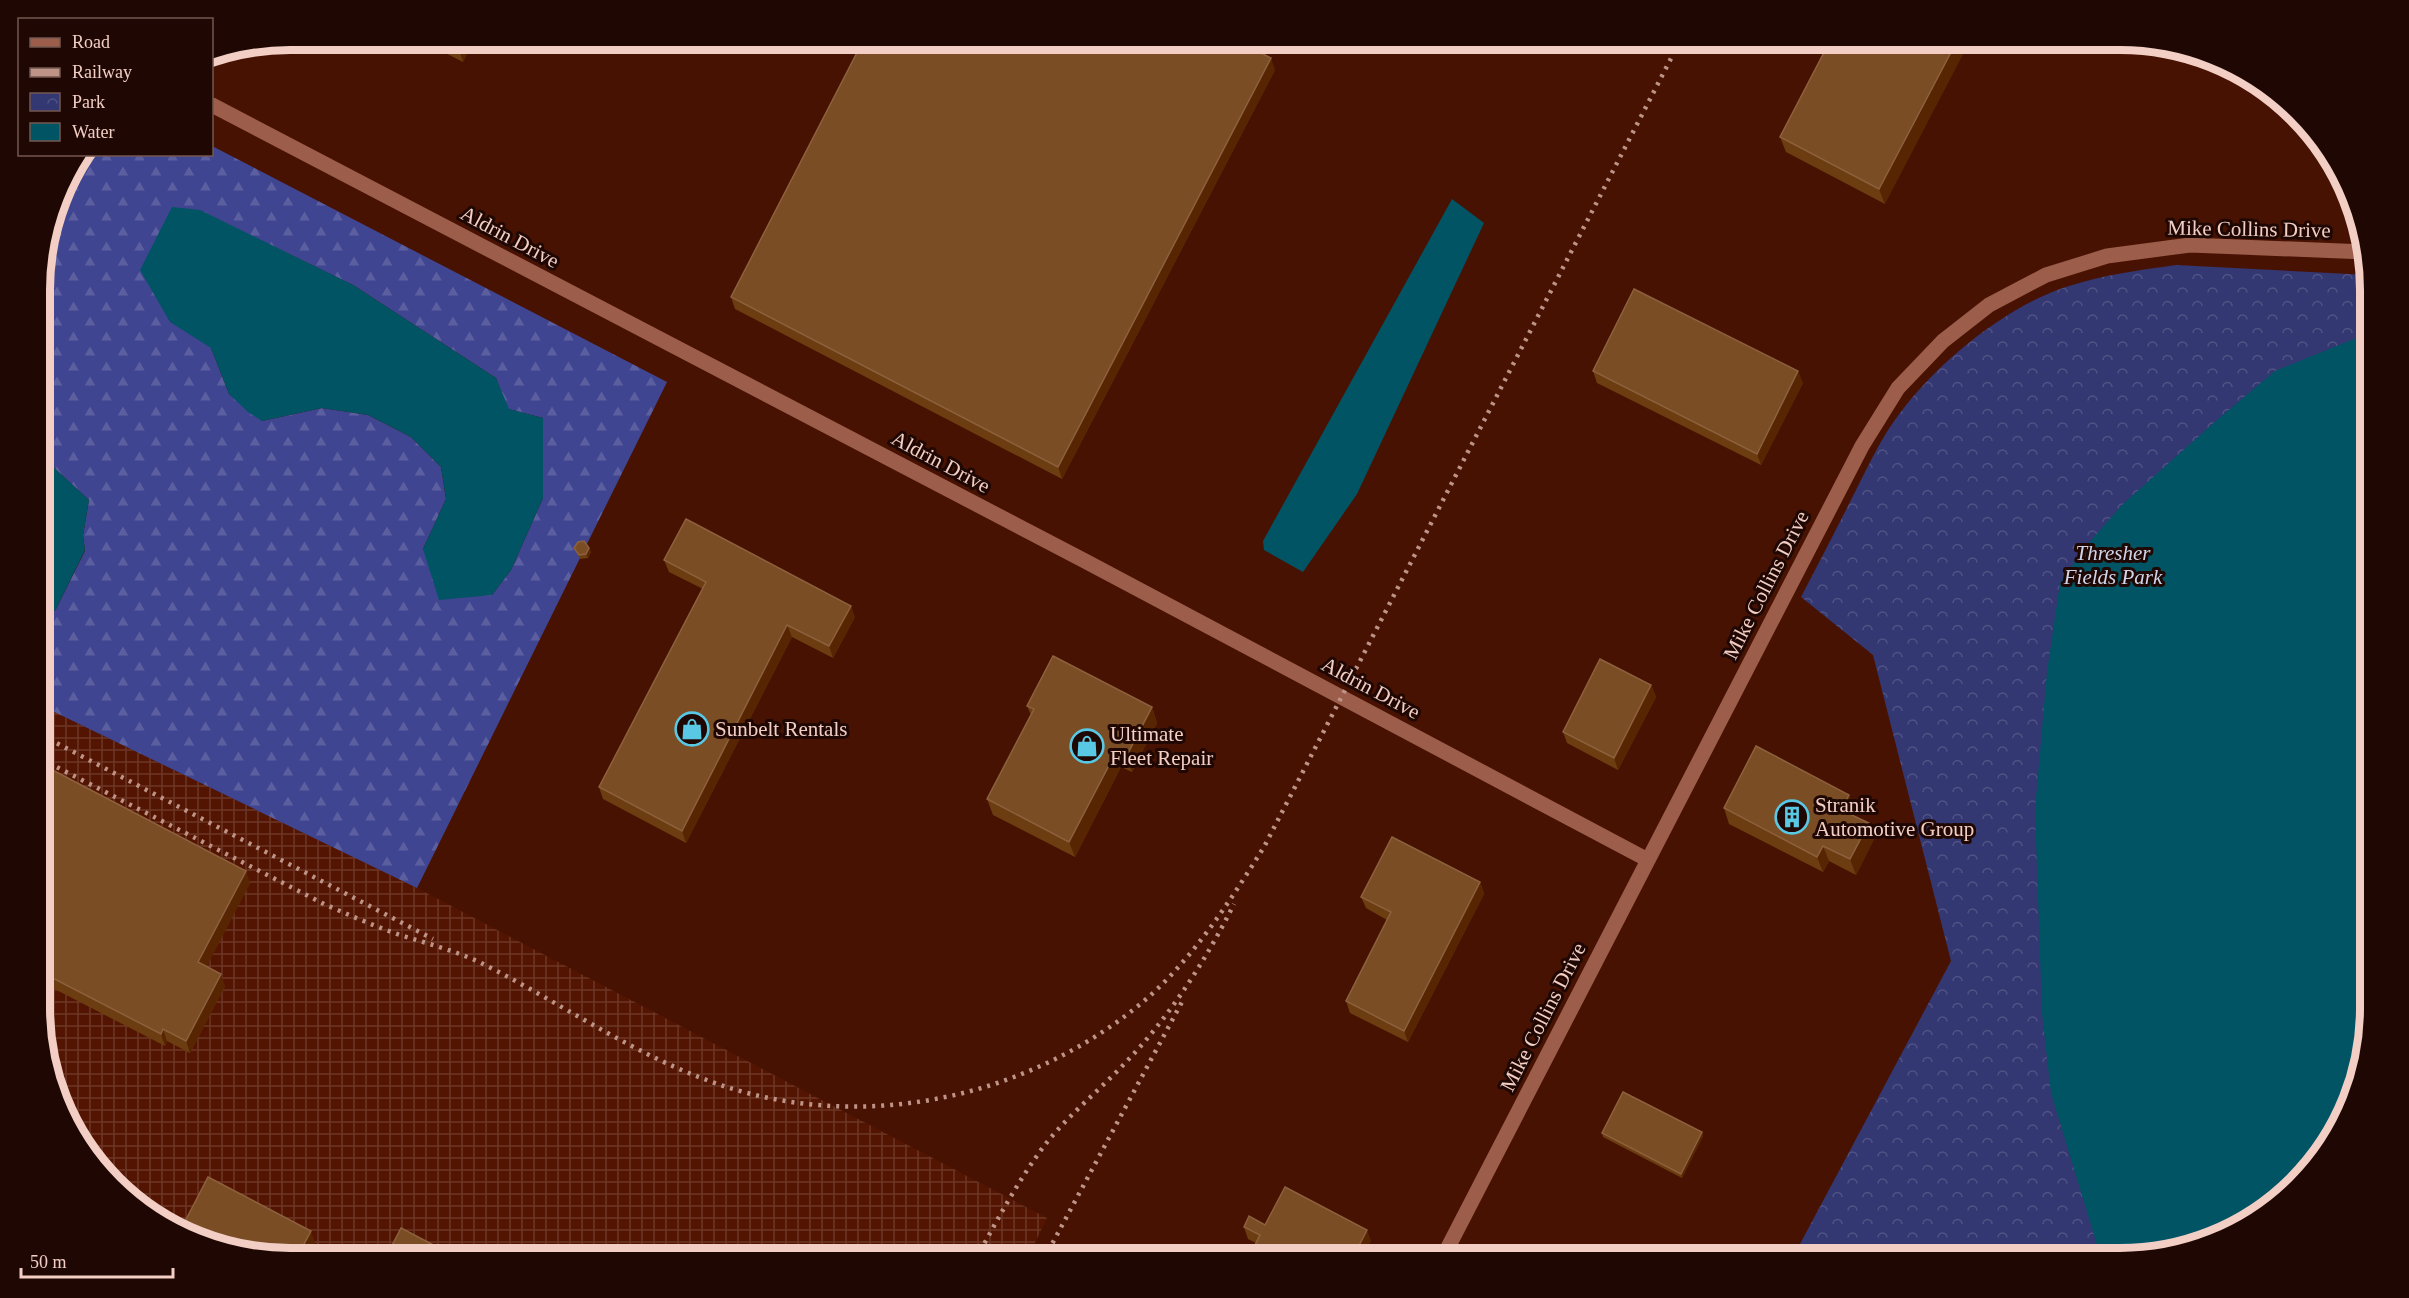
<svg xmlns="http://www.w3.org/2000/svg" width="2409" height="1298" viewBox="0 0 2409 1298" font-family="'Times New Roman',serif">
	<defs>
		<pattern id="industrial-grid" width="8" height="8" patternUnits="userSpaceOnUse" patternTransform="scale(1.5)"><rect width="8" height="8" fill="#531501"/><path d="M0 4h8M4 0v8" fill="none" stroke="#6c3624"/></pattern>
		<pattern id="forest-firs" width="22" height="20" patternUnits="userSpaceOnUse" patternTransform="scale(1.5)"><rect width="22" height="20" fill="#404591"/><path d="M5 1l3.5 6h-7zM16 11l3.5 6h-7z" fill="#5c5f9f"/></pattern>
		<pattern id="park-crowns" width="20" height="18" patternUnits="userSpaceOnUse" patternTransform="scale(1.5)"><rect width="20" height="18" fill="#333772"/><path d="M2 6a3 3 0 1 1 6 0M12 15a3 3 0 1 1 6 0" fill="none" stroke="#515384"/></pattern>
	</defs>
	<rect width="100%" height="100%" fill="#481202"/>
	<path fill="url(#industrial-grid)" d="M40,705L417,888L1047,1218L1027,1259H289L178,1233L125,1197L81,1148L41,1042Z"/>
	<path fill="url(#forest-firs)" fill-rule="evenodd" d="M212,146L667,382L417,888L40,705V627L56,609L85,551L83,535L89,500L40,455V273L65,178L83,155L212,154ZM200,211L353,285L496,378L508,409L543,418V498L511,570L492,595L423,549L446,499L441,467L411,437L368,415L322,408L262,421L229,394L211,348Z"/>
	<path fill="url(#park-crowns)" d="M2176,265L2368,275L2370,1009L2344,1120L2308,1174L2258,1217L2200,1246L2136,1258L1792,1259L1951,961L1873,655L1801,597C1820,561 1839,524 1857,488C1870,462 1883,435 1900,413C1938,362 2007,305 2069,286C2103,275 2140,270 2176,265Z"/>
	<path fill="#005464" d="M1452,199L1484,223L1357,494L1303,572L1264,550L1263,541Z
		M172,207L200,210L353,285L496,378L509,409L543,418V498L511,570L492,595L439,600L423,549L446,499L441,467L411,437L368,415L322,408L262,421L248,412L229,394L211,348L170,322L140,270Z
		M2368,338L2370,1009L2344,1120L2308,1174L2258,1217L2200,1246L2136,1258H2101L2051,1093L2042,1013L2035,810L2047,672L2060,583L2086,546L2123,504L2217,420L2275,371L2354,339Z
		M40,455L89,500L83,535L85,550L56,609L40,627Z"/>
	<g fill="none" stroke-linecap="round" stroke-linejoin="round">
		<path stroke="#9c5d4b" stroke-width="15" d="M212,105L1085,561L1648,860
			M1442,1259L1862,446L1898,388L1943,341L1989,305L2046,275L2107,256L2190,245L2366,252"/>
		<path stroke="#be9489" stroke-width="4.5" stroke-dasharray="3 6" stroke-linecap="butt" d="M41,735L433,939
			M41,759L324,904C349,915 374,926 400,935C426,943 452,950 477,961C553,998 624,1049 704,1079C851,1136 1024,1102 1144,1001C1193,959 1230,901 1264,847L1681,39
			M976,1259C997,1220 1018,1181 1044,1146C1068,1115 1100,1090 1127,1061C1170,1016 1206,960 1234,904
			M1044,1259L1183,1000"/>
	</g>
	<path fill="#6c3d11" d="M418,39H474L463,62Z
		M1831,39L1885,204L1786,152L1780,137Z
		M1275,70L1062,479L735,309L731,297Z
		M1593,371L1803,383L1761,465L1597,383Z
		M574,548H589L591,552L588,558L580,559Z
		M664,560L855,617L833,658L792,637L686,843L603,799L599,787L703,589L669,572Z
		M1651,685L1656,697L1618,770L1567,743L1563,732Z
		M1027,706L1152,707L1157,723L1132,772L1121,767L1075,857L993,815L987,799L1031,715Z
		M41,764L250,883L206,967L225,986L190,1053L167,1041L165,1046L41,982Z
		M1724,808L1855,810L1852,815L1874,839L1856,875L1829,861L1823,872L1729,824Z
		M1480,882L1484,894L1408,1042L1350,1013L1346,1001L1387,920L1366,908L1361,897Z
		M1702,1132L1703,1136L1682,1178L1603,1137L1602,1133Z
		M1265,1225L1371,1241L1256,1243L1248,1239L1244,1227Z"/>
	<path fill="#582503" d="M464,39H474L463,62L459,50Z
		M1958,39H1971L1885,204L1879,189Z
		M1271,58L1275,70L1062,479L1058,467Z
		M1798,371L1803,383L1761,465L1757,454Z
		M589,548L591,552L588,558L586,554Z
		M851,606L855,617L833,658L829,646Z
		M787,625L792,637L686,843L682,831Z
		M1651,685L1656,697L1618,770L1614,758Z
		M1152,707L1157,723L1132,772L1126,757Z
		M1116,752L1121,767L1075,857L1069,842Z
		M1849,795L1855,810L1847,825L1841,810Z
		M1869,823L1874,839L1856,875L1850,859Z
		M1823,846L1829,861L1823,872L1817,857Z
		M246,871L250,883L203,974L198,962Z
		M1480,882L1484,894L1408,1042L1404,1031Z
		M221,974L225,986L190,1053L186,1041Z
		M163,1029L167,1041L165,1046L161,1034Z
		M1702,1132L1703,1136L1682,1178L1681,1174Z
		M1367,1230L1371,1241L1362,1259H1352Z
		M311,1231L315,1242L306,1259H296Z"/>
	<path fill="#7a4d25" stroke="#8d613e" stroke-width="1.5" d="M437,39H464L459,50Z
		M864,39H1234L1271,58L1058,467L731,297Z
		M1831,39H1958L1879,189L1780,137Z
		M1634,289L1798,371L1757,454L1593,371Z
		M686,519L851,606L829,646L787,625L682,831L599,787L706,582L664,560Z
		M584,541L589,548L586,554L579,555L574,548L578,542Z
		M1053,656L1152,707L1126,757L1116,752L1069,842L987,799L1034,709L1027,706Z
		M1600,659L1651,685L1614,758L1563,732Z
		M1756,746L1849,795L1841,810L1869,823L1850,859L1823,846L1817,857L1724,808Z
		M41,764L246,871L198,962L221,974L186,1041L163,1029L161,1034L41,972Z
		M1392,837L1480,882L1404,1031L1346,1001L1391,912L1361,897Z
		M1623,1092L1702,1132L1681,1174L1602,1133Z
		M208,1177L311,1231L296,1259H289L179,1233Z
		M1285,1187L1367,1230L1352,1259H1248L1260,1235L1244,1227L1249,1216L1265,1225Z
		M401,1228L460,1259H385Z"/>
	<defs>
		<g id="shop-ring" transform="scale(1.725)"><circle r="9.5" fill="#1f0803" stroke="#59c8e4" stroke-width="1.5"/><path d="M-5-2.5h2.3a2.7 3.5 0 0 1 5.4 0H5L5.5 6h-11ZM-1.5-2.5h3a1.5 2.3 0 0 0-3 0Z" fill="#59c8e4"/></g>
		<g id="building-ring" transform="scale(1.725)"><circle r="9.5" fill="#1f0803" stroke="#59c8e4" stroke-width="1.5"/><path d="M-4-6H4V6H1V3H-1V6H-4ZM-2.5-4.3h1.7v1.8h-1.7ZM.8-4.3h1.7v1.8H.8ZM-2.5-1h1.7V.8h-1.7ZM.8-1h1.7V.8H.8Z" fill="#59c8e4"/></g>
	</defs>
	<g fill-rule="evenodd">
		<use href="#shop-ring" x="692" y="729"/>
		<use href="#shop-ring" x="1087" y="746"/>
		<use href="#building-ring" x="1792" y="817"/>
	</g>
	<g text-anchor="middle" stroke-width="6" stroke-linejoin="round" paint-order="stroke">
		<g font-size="21" fill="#f2cec4" stroke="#1f0803">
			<text transform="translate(2249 229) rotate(1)" y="7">Mike Collins Drive</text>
			<text transform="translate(510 237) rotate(28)" y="7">Aldrin Drive</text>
			<text transform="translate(941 462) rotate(28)" y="7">Aldrin Drive</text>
			<text transform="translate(1766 585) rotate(-63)" y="7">Mike Collins Drive</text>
			<text transform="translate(1371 688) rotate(28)" y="7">Aldrin Drive</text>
			<text transform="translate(1543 1017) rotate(-63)" y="7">Mike Collins Drive</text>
		</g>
		<g font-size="21" font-style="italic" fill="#d1d5eb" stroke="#1f0803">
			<text x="2113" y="560">Thresher<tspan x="2113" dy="24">Fields Park</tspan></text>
		</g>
		<g font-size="21" fill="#f2cec4" stroke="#1f0803" text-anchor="start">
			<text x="715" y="736">Sunbelt Rentals</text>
			<text x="1110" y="741">Ultimate<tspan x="1110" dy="24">Fleet Repair</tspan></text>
			<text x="1815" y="812">Stranik<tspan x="1815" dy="24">Automotive Group</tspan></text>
		</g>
	</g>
	<path d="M0 0H2409V1298H0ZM290 50H2120A240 240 0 0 1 2360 290V1008A240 240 0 0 1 2120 1248H290A240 240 0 0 1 50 1008V290A240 240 0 0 1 290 50Z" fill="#1f0803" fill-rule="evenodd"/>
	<path fill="none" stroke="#f2cec4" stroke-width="8" d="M290 50H2120A240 240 0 0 1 2360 290V1008A240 240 0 0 1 2120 1248H290A240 240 0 0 1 50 1008V290A240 240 0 0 1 290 50Z"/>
	<rect x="18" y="18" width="195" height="138" fill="#1f0803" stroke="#735750" stroke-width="1.5"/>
	<rect x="30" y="38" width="30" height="9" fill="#9c5d4b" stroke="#735750" stroke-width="1.5"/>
	<text x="72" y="48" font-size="18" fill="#f2cec4">Road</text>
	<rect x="30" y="68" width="30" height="9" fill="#be9489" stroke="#735750" stroke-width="1.5"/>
	<text x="72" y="78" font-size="18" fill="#f2cec4">Railway</text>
	<rect x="30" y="93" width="30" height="18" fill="url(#park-crowns)" stroke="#735750" stroke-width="1.5"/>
	<text x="72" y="108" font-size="18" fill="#f2cec4">Park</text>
	<rect x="30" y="123" width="30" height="18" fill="#005464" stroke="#735750" stroke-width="1.5"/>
	<text x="72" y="138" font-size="18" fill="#f2cec4">Water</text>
	<path d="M21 1268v9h152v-9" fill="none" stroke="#f2cec4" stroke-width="3"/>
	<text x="30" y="1268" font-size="18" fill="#f2cec4" stroke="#1f0803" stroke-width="4.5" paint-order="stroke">50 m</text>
</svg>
